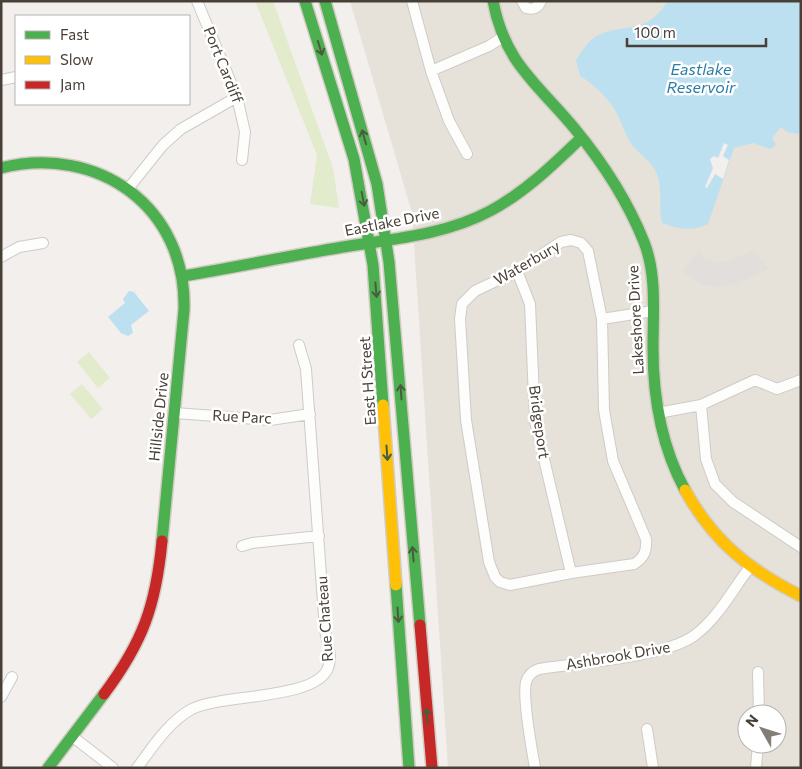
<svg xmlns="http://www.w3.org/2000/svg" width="802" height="769" viewBox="0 0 802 769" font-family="Commissioner,sans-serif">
	<rect width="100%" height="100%" fill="#f2efec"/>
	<path fill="#e6e1d9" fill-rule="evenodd" d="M350,1H801V768H448L412,213ZM747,714H777V744H747Z"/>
	<path fill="#e2eccc" d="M255,1H273L333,168L339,208L310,204L317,155Z
		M89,352L110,378L98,388L77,362Z
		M82,384L103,409L91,419L70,394Z"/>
	<path fill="#e1dedc" d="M754,250L768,269L737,284L718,287L700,284L682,271L699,252L705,259L715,262L727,261Z"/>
	<path fill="#bde0f0" d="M667,1H801V130L798,134L787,132L781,127L772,138L776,145L770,149L753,143L734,148L708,224C691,232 679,229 662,223C658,207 663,190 657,174C652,161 640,155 632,145C624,133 621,119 613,107C604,94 593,84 580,76L576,60C580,54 585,46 590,41C614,20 647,39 667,1Z
		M129,291L134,292L149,311L131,325L133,333L128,336L121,333L108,317L125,303L123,299Z"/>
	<path fill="#f2efec" d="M724,143L728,145L723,156L729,160L723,179L715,174L707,188L705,187L713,168L710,159L714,156L718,158Z"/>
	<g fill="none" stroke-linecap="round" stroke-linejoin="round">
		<g stroke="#cecbc8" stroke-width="12">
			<path id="street" d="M197,1L237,97L245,132L242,160
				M412,1L431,71L449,121L467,154
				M522,1L526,8C533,10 538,8 541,1
				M431,71L489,46L503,37
				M1,80L16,77
				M127,190L163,145L181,129L237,97
				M571,240L581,243L588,251L602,319L604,410L613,461L646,539C647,551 644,558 634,564L571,573L510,585L500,582L495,577L489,562L466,420L460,319L462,304L475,291L517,271L561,242Z
				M1,257L19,247L43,243
				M517,271L530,304L535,421L571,573
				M602,319L653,311
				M701,405L706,459L715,484L733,502L801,547
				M175,413L270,420L310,414
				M658,413L701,405L755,380L777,389L801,380
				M242,546L252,543L319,536
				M758,672L759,714
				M1,697L12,677
				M647,729L653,768
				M73,737L113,768
				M137,768C152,748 169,721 192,709C220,694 316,700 328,668C333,657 327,642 325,630L306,369L299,345
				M535,768C532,750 522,698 526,682C528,675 533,671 539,669C577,663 667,657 695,635C718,618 733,589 750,567
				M756,768L758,744"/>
		</g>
		<g stroke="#d2ccc3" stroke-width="14">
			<path id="fast" d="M305,1L354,159L373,265L383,405
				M325,1L377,184L389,262L420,625
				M493,1C505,64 537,83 575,129C603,163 628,202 644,242C657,275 653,313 653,348C653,397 661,446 685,490
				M1,168C98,144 187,207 184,310L162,541
				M183,276C236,267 290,256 343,247C392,239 445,235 490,211C524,193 553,165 581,138
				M396,585L409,768
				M48,768L104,694"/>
		</g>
		<g stroke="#d2ccc3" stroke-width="14">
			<path id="slow" d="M383,405L396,585
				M685,490C713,541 749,570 801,596"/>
		</g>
		<g stroke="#d2ccc3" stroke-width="14">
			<path id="jam" d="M420,625L432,768
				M104,694C143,642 156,605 162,541"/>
		</g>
		<use href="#street" stroke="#fdfdfc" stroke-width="10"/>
		<use href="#fast" stroke="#4caf50" stroke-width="11"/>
		<use href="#slow" stroke="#ffc107" stroke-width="11"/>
		<use href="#jam" stroke="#c62828" stroke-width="11"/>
	</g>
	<defs><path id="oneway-shaft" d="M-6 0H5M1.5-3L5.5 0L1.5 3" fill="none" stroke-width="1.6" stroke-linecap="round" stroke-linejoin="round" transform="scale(1.25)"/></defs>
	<g stroke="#495c3d">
		<use href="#oneway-shaft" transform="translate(320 48) rotate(73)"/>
		<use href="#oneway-shaft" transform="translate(364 137) rotate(-106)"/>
		<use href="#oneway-shaft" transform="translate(363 199) rotate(79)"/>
		<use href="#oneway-shaft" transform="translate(376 290) rotate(85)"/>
		<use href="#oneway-shaft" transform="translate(401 392) rotate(-94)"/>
		<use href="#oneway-shaft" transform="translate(387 453) rotate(86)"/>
		<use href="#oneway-shaft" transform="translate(413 554) rotate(-95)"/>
		<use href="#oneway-shaft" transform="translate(398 615) rotate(86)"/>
		<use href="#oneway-shaft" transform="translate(427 716) rotate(-95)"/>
	</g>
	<g text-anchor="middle" stroke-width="5" stroke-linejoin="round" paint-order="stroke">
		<g font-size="15" fill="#484037" stroke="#fff">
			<text transform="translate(223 65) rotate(68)" y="5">Port Cardiff</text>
			<text transform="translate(392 222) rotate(-11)" y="5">Eastlake Drive</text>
			<text transform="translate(527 263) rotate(-30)" y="5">Waterbury</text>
			<text transform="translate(636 320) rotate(-93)" y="5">Lakeshore Drive</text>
			<text transform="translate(368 381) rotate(-94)" y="5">East H Street</text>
			<text transform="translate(159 417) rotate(-84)" y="5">Hillside Drive</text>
			<text transform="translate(242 417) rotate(3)" y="5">Rue Parc</text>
			<text transform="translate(539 422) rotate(82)" y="5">Bridgeport</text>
			<text transform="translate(325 619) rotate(-94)" y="5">Rue Chateau</text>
			<text transform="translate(618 656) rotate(-10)" y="5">Ashbrook Drive</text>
		</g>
		<g font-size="16" font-style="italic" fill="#2c7da6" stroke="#fff">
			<text x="701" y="75">Eastlake<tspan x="701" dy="18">Reservoir</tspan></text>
		</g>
	</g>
	<rect width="802" height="769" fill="none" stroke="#484037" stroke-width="5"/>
	<rect x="15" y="15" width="175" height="90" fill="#ffffff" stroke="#b6b3af"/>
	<rect x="25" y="31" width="25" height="8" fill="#4caf50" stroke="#b6b3af"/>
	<text x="60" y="40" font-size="15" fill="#484037">Fast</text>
	<rect x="25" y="56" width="25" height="8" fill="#ffc107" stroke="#b6b3af"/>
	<text x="60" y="65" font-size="15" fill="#484037">Slow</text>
	<rect x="25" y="81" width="25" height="8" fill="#c62828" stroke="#b6b3af"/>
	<text x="60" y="90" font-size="15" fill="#484037">Jam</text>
	<g transform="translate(762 729) rotate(309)"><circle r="24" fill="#ffffff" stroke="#b6b3af"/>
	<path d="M0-4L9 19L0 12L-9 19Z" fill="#847d76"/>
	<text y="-8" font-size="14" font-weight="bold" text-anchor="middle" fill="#484037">N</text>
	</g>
	<path d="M627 38v8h139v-8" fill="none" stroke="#484037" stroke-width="2.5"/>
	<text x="634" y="38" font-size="15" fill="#484037" stroke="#ffffff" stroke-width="4" paint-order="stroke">100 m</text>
</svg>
